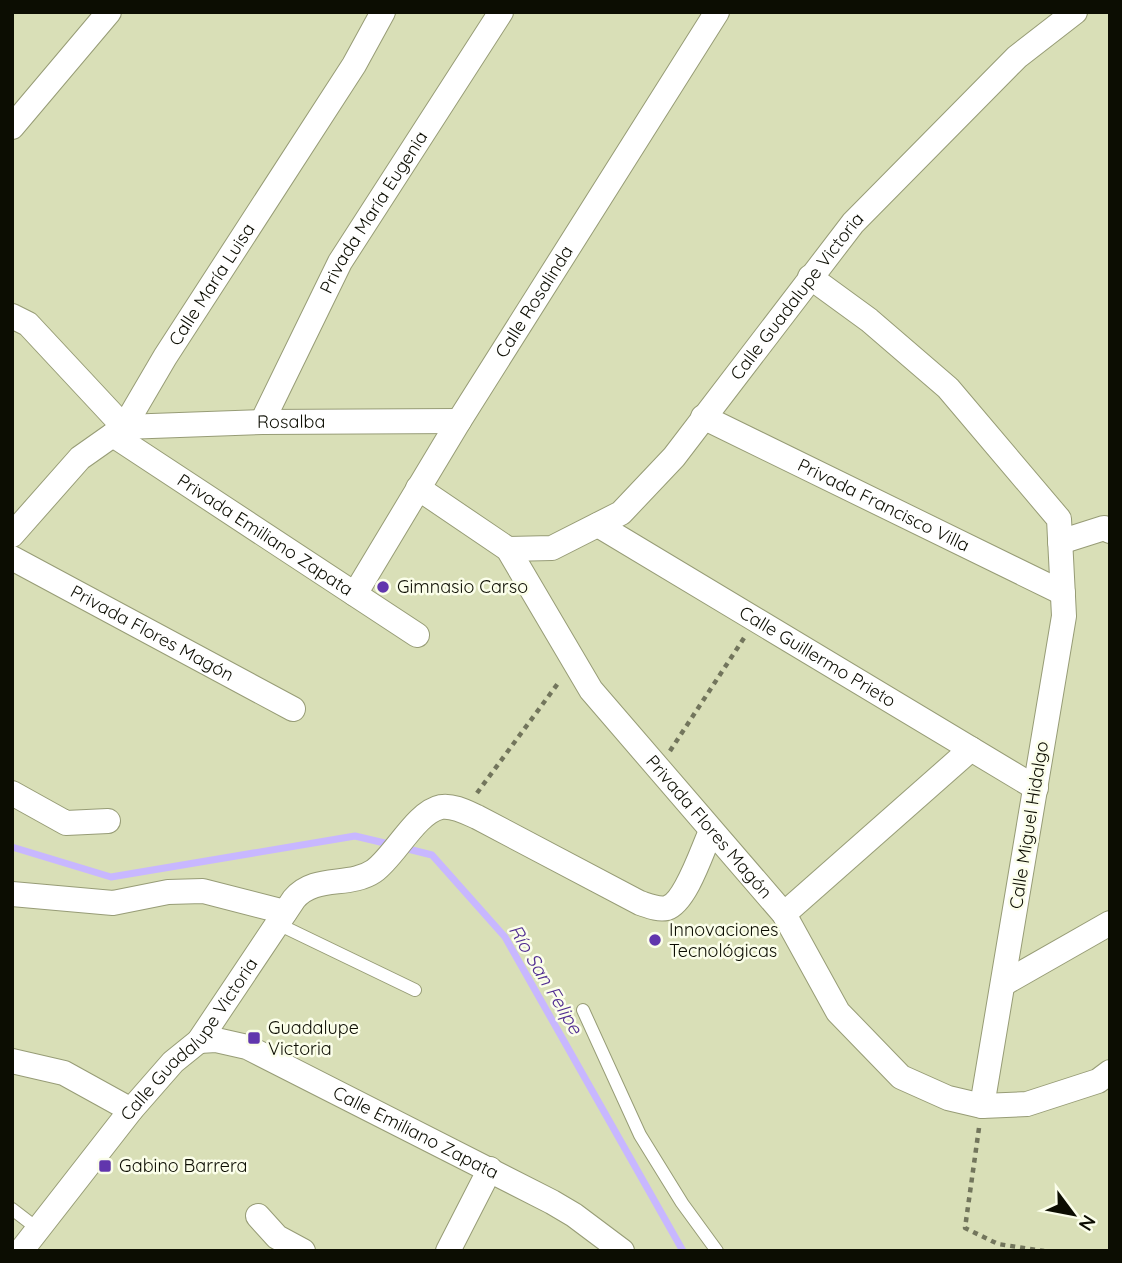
<svg xmlns="http://www.w3.org/2000/svg" width="1122" height="1263" viewBox="0 0 1122 1263" font-family="Quicksand,sans-serif">
	<rect width="100%" height="100%" fill="#d9dfb7"/>
	<g fill="none" stroke-linecap="round" stroke-linejoin="round">
		<path stroke="#c8b7ff" stroke-width="7" d="M12,847L111,877L355,836L393,845
			M404,848L432,855L505,937L683,1251"/>
		<g stroke="#979c76" stroke-width="14">
			<path id="lane" d="M278,924L415,990
				M583,1010L640,1135L682,1203L717,1251
				M12,1209L38,1229"/>
		</g>
		<g stroke="#979c76" stroke-width="26">
			<g id="street">
				<path d="M12,127L109,12"/>
				<path d="M810,277L869,320L948,388L1059,519L1064,616L982,1106"/>
				<path id="s1" d="M12,316L28,324L124,427L262,422L459,421"/>
				<path id="s2" d="M703,417L1063,593"/>
				<path id="s3" d="M262,422L340,262L501,12"/>
				<path id="s4" d="M113,435L417,635"/>
				<path id="s5" d="M418,488L508,549L591,690L784,914L838,1012L901,1077L948,1098L982,1106L1027,1104L1098,1081L1110,1072"/>
				<path id="s6" d="M598,525L1036,788"/>
				<path id="s7" d="M12,535L80,458L124,427L165,357L354,65L383,12"/>
				<path d="M1060,542L1104,528L1110,531"/>
				<path id="s8" d="M508,549L552,548L621,513L674,457L853,223L1017,57L1075,12"/>
				<path id="s9" d="M12,558L293,709"/>
				<path id="s10" d="M355,594L459,421L717,12"/>
				<path d="M12,793L66,823L108,821"/>
				<path d="M12,894L113,903L168,892L203,891L285,912"/>
				<path d="M784,914L971,749"/>
				<path d="M1003,984L1110,923"/>
				<path id="s11" d="M199,1041L216,1040L247,1047L552,1202L574,1215L622,1251"/>
				<path d="M12,1061L64,1073L131,1110"/>
				<path d="M258,1216L277,1237L303,1251"/>
				<path id="s12" d="M21,1251L131,1110L173,1062L199,1041L294,899C315,874 349,888 374,871C395,856 416,812 441,807C453,805 466,812 477,817L640,903C649,906 658,910 667,908C686,902 703,848 711,831"/>
				<path d="M448,1251L490,1169"/>
			</g>
		</g>
		<path stroke="#72755c" stroke-width="4.5" stroke-dasharray="5 5" stroke-linecap="butt" d="M670,751L744,638
			M477,793L559,682
			M979,1128L965,1228L998,1244L1044,1251"/>
		<use href="#lane" stroke="#fff" stroke-width="12"/>
		<use href="#street" stroke="#fff" stroke-width="24"/>
	</g>
	<g fill="#6136ad" stroke="#fbfeea" stroke-width="2.5">
		<circle cx="383" cy="587" r="7"/>
		<circle cx="655" cy="940" r="7"/>
		<rect x="247" y="1031" width="14" height="14" rx="3.5"/>
		<rect x="98" y="1159" width="14" height="14" rx="3.5"/>
	</g>
	<g text-anchor="middle" stroke-width="5" stroke-linejoin="round" paint-order="stroke">
		<g font-size="18" fill="#0c0d02" stroke="#fbfeea">
			<text dy="6" stroke="none"><textPath href="#s3" startOffset="238">Privada María Eugenia</textPath></text>
			<text dy="6" stroke="none"><textPath href="#s7" startOffset="324">Calle María Luisa</textPath></text>
			<text dy="6" stroke="none"><textPath href="#s8" startOffset="401">Calle Guadalupe Victoria</textPath></text>
			<text dy="6" stroke="none"><textPath href="#s10" startOffset="343">Calle Rosalinda</textPath></text>
			<text dy="6" stroke="none"><textPath href="#s1" startOffset="326">Rosalba</textPath></text>
			<text dy="6" stroke="none"><textPath href="#s2" startOffset="201">Privada Francisco Villa</textPath></text>
			<text dy="6" stroke="none"><textPath href="#s4" startOffset="182">Privada Emiliano Zapata</textPath></text>
			<text dy="6" stroke="none"><textPath href="#s9" startOffset="159">Privada Flores Magón</textPath></text>
			<text dy="6" stroke="none"><textPath href="#s6" startOffset="256">Calle Guillermo Prieto</textPath></text>
			<text transform="translate(1029 825) rotate(-81)" y="6">Calle Miguel Hidalgo</text>
			<text dy="6" stroke="none"><textPath href="#s5" startOffset="453">Privada Flores Magón</textPath></text>
			<text dy="6" stroke="none"><textPath href="#s12" startOffset="271">Calle Guadalupe Victoria</textPath></text>
			<text dy="6" stroke="none"><textPath href="#s11" startOffset="238">Calle Emiliano Zapata</textPath></text>
		</g>
		<g font-size="18" fill="#0c0d02" stroke="#fbfeea" text-anchor="start">
			<text x="397" y="593">Gimnasio Carso</text>
			<text x="669" y="936">Innovaciones<tspan x="669" dy="21">Tecnológicas</tspan></text>
			<text x="268" y="1034">Guadalupe<tspan x="268" dy="21">Victoria</tspan></text>
			<text x="119" y="1172">Gabino Barrera</text>
		</g>
		<g font-size="19" font-style="italic" fill="#512d91" stroke="#fbfeea">
			<text transform="translate(546 979) rotate(59)" y="7">Río San Felipe</text>
		</g>
	</g>
	<rect width="1122" height="1263" fill="none" stroke="#0c0d02" stroke-width="28"/>
	<g transform="translate(1073 1214) rotate(122)" stroke="#fbfeea" stroke-width="5" paint-order="stroke">
	<path d="M0-5L12 26L0 18L-12 26Z" fill="#0c0d02"/>
	<text y="-10" font-size="19" font-weight="bold" text-anchor="middle" fill="#0c0d02">N</text>
	</g>
</svg>
